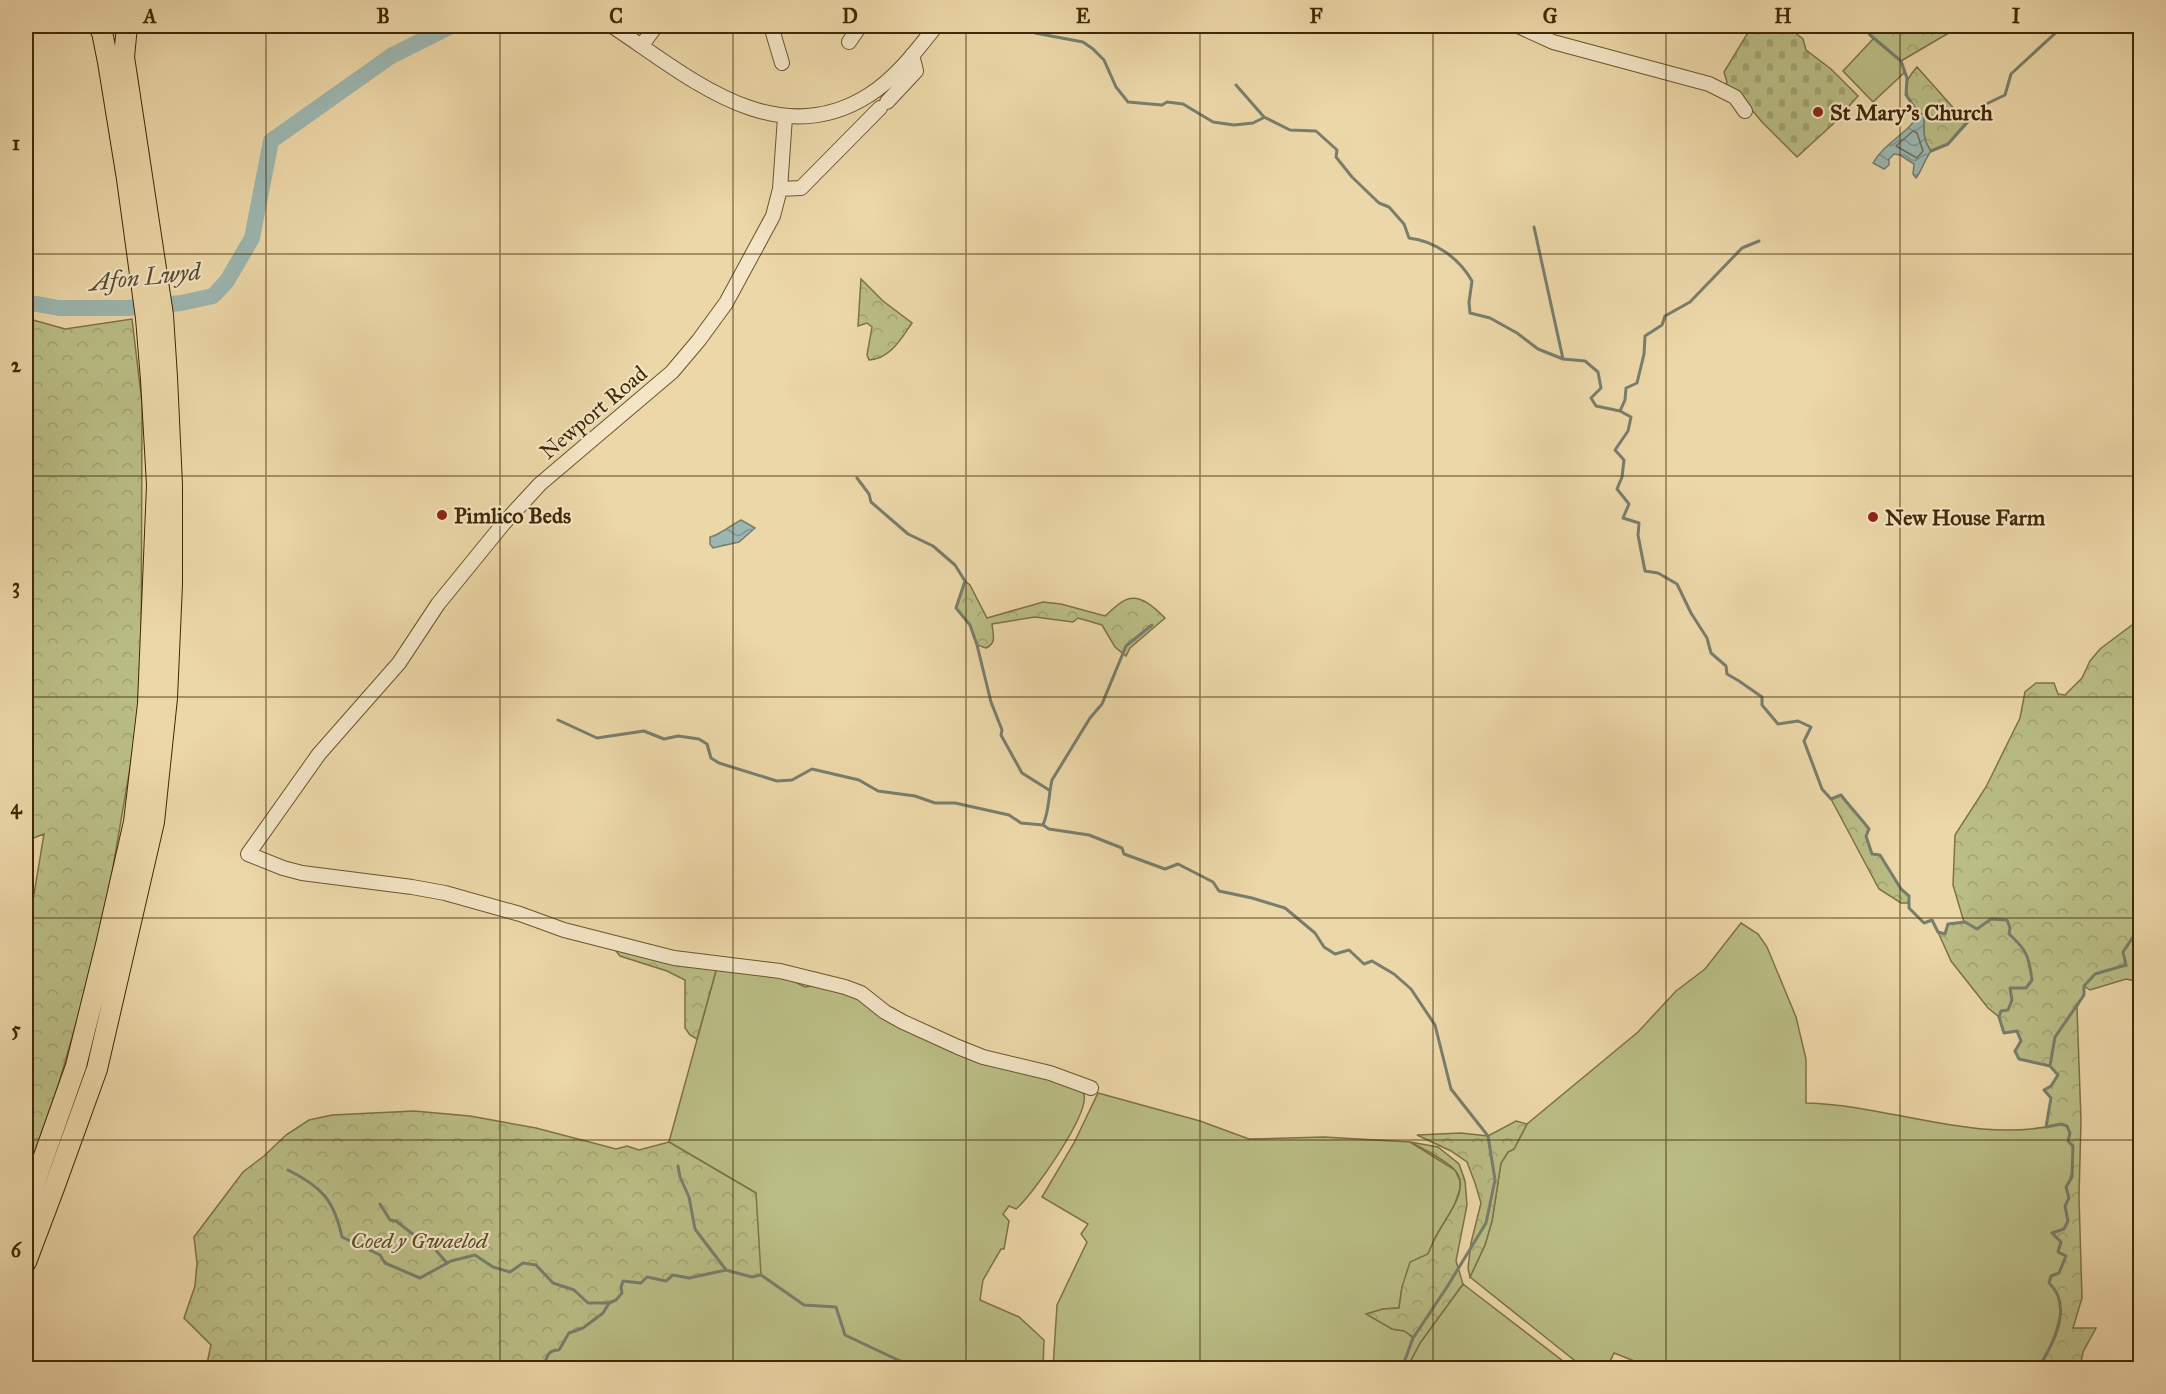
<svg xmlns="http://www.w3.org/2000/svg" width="2166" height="1394" viewBox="0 0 2166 1394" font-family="'IM FELL Great Primer',serif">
	<defs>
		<pattern id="forest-crowns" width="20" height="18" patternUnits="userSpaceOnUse" patternTransform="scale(1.5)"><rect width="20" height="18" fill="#babd85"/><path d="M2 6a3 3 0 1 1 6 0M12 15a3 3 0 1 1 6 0" fill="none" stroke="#a1a271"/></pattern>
		<pattern id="cemetery-stones" width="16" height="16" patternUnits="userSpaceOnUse" patternTransform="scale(1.5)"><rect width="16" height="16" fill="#babd85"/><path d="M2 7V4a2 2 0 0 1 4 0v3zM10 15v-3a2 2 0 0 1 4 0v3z" fill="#a1a271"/></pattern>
		<pattern id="water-waves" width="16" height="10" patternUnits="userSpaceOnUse" patternTransform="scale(1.5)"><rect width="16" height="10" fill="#9cb7b1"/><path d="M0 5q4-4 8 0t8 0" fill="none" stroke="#81958e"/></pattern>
	</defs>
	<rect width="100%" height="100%" fill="#ecd7a8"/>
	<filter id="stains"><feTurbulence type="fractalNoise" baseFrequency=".00333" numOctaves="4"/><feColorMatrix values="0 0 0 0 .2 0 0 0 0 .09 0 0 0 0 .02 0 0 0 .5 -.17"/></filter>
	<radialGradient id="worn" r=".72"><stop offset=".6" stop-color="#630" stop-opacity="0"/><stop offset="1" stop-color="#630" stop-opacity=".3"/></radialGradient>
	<path fill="#babd85" stroke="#7d7246" stroke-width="1.5" d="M1874,38L1901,61L1905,72L1873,102L1843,71Z
		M1741,923L1758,934L1767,947L1796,1017L1806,1059V1103C1892,1105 1975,1145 2061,1124L2067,1126C2074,1146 2077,1169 2066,1187L2069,1198L2065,1206L2068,1221C2061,1234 2061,1242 2066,1256L2059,1273L2056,1289L2059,1297L2060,1316L2056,1331L2049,1349L2038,1368H1652L1614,1353L1607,1368H1584L1470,1277L1485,1245L1492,1221L1501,1163L1508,1152L1514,1149L1527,1124L1638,1032L1676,991L1705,969Z
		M717,967L789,979L805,987L817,985L846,991L878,1012L1079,1087C1081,1090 1083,1092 1084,1095C1089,1115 1032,1196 1016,1209L1009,1206L1003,1214L1009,1221L1004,1249H1001L983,1280L980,1300L1019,1317L1044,1340L1043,1368H544C546,1358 547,1350 559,1350L569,1333L583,1328L603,1313L609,1303L616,1300L623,1281L641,1283L647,1277L666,1280L673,1275L689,1278L726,1270L752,1277L756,1193L669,1142Z
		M1098,1093L1200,1121L1249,1139L1324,1137L1410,1142L1455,1170L1460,1181V1189L1454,1206L1437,1234L1428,1254L1402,1287L1399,1308L1383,1309L1367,1314L1392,1329L1405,1331L1413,1338L1402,1368H1053L1057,1305L1087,1242L1081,1234L1088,1224L1042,1197L1074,1143Z
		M1463,1284L1572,1368H1407L1420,1343Z"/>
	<path fill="url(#forest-crowns)" stroke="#7d7246" stroke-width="1.5" d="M1865,26H1957L1959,27L1901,61L1870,35Z
		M1917,67L1966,122L1948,144L1931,151C1922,139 1924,128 1924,114H1919C1905,94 1899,87 1917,67Z
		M861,279L883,301L912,323C901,339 890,359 869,360L867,355L872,327L867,323L858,326Z
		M26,318L65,329L132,319L142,403L141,704L101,937L39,1152L26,1186V942L44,834L26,841Z
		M965,581L970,585L987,618L1043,602L1061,604L1105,616C1111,611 1120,601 1128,599C1142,595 1156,609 1165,618L1130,648L1126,656L1115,647L1102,625L1078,618L1073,622L1035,617L992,624C993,635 997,643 986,648L977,645L970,625L956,608Z
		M2140,619V978L2135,981L2126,979L2090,990L2084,986V995L2077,1007L2081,1120L2079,1197L2082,1298L2073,1328H2096L2083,1352L2080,1368H2038C2053,1345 2074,1306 2049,1283L2051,1276L2059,1273L2066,1256L2058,1252L2061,1242L2052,1233L2064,1229L2068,1221L2065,1206L2069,1198L2066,1187L2072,1177L2073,1146L2068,1141L2070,1133L2067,1126L2061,1124L2046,1127L2051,1098L2044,1090L2051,1086L2058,1075L2050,1066L2019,1059L2015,1051L2021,1041L2017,1031L2004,1033L1999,1017L1988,1008L1951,961L1938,932L1945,934L1948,924L1964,922L1953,885L1955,835L1986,787L2020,718L2025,692L2036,683H2054L2058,694L2065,695L2082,678L2090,661L2100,649Z
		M1841,795L1869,829L1866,837L1872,854L1880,855L1901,889L1909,896L1908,903H1901L1879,889L1831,799Z
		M613,947L717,967L697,1039L690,1035L685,1028V980L667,971L620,956Z
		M414,1111L470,1116L536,1128L616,1149L627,1146L639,1150L669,1142L756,1193L761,1275L752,1277L726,1270L689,1278L673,1275L666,1281L647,1277L641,1283L623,1281L621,1287L622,1293L616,1300L609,1304L603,1313L583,1328L569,1333L559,1350C547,1350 546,1358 544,1368H206L211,1345L184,1318L195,1286L197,1263L194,1237L243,1172L264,1156L286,1135L309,1120L332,1115Z
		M1516,1121L1527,1124L1514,1149L1508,1152L1501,1163L1492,1221L1485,1245L1470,1277L1468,1268L1471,1243L1481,1203L1475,1183L1467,1162L1451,1151L1417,1135L1461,1133L1488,1136Z
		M1410,1142L1438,1147L1459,1164L1465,1181L1467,1205L1456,1261L1463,1284L1420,1343L1407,1368H1402L1413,1337L1404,1331L1392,1329L1366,1314L1383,1309L1399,1308L1402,1287L1410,1262L1428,1254C1431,1247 1434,1239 1438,1233C1447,1216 1472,1187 1454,1169C1442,1158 1424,1149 1410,1142Z"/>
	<path fill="url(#cemetery-stones)" stroke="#7d7246" stroke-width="1.5" d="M1752,26H1786L1803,39L1806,50L1831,69L1858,96L1833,124L1797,157L1762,122L1741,97L1725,86L1727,82L1724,72Z"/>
	<path fill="url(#water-waves)" stroke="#777e6d" stroke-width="1.5" d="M1919,114H1924C1924,128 1922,139 1931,151C1925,159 1921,172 1916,178L1913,174L1914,164L1900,155L1894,154L1889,159V165L1884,169L1873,163C1885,142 1908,134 1919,114Z
		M741,520L755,528L739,542L713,548L710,544V537C720,535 731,525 741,520Z"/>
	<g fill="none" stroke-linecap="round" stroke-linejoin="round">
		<path stroke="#6e705c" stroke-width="1.5" d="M1913,131L1917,133L1923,151L1917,158L1896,146Z"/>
		<path stroke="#777e6d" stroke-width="3" d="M1865,26L1870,35L1901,61L1907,78L1906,95L1919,114
			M1035,33L1083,42L1093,49L1104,60L1116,87L1128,102L1162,105L1167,102L1183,104L1213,122L1234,125L1253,123L1263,118
			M1236,85L1264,117L1290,130L1316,131L1337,150L1336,157L1352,177L1379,203L1389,207L1404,224L1409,238C1435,241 1459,258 1472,281L1469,302L1470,313L1490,318L1517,333L1538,349L1563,359L1585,361L1598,372L1601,388L1591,398L1596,406L1620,411L1631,417L1628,431L1615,450L1624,460L1622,477L1617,489L1629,504L1623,518L1639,523L1638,535L1645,571L1658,573L1677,584L1691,613L1707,638L1711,653L1726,666L1727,674L1739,681L1762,697V705L1778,724L1798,721L1811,727L1804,741L1822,789L1831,799L1841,795C1850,807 1860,817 1869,829L1866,836L1872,854L1880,855L1901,889L1909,896V908L1924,923L1932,920L1938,932L1945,934L1948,924L1965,922L1977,929L1991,919L2007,920L2010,928L2009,934C2027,950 2029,957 2032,980L2026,988H2010L2012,1000L2008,1010L2001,1011L1999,1017L2004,1033L2017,1031L2021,1041L2015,1051L2019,1059L2050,1066L2058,1075L2051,1086L2044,1090L2051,1098L2046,1127L2061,1124L2067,1126L2070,1133L2068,1141L2073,1146L2072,1177L2066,1187L2069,1198L2065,1206L2068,1221L2064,1229L2052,1233L2061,1242L2058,1252L2066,1256L2059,1273L2051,1276L2049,1283C2074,1306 2053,1345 2038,1368
			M1931,151L1948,144L1982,106L2005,95L2011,74L2063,26
			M1534,227L1563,359
			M1620,411L1625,400L1626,388L1637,383L1644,354L1645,336L1662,325L1665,316L1690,302L1742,248L1759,241
			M857,478L869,494L871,502L908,534L933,546L955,565L965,581L956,608L970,625L977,645L991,702L1002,730L1001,735L1022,773L1049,790
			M558,720L597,738L644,731L664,739L678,736L699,739L707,744L711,758L719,763L777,781L792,780L812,769L859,780L878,791L915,796L935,803H955L1009,815L1021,823L1043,825L1049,829L1089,835L1122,848L1124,854L1165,869L1178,864L1213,882L1219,891L1252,898L1285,908L1315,933L1324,947L1335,954L1349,950L1364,964L1372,961L1394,974L1411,989L1435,1025L1451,1089L1488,1136L1495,1180L1486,1223L1447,1287L1413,1338L1402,1368
			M1043,825C1050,808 1048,797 1052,780L1090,718L1102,704L1126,646L1152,625
			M2050,1066L2055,1037L2084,995V986L2095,974L2126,965L2123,952L2133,937L2140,939
			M678,1166L680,1177L689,1197L695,1229L726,1270
			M288,1170C322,1187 334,1200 342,1237L380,1255L385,1263L420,1278L451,1261L475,1255L493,1267L510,1272L523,1263L536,1265L553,1283L574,1290L588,1303H609
			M380,1204L390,1220L396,1221L414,1235L424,1237L447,1263
			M544,1368C546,1358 547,1350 559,1350L569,1333L583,1328L603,1313L609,1303L616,1300L622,1293L621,1287L623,1281L641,1283L647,1277L666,1281L673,1275L689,1278L726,1270L752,1277L761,1275L804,1305L836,1307L845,1335L900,1361L929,1368"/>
		<path stroke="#9cb7b1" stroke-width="16" d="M26,302L59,308H127L181,303L213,296L227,281L252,238L271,141L391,56L451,26"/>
		<g stroke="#6b542e" stroke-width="16">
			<path id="minor" d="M612,26C688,76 775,155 869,95C896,78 917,50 936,26
				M771,26L782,63
				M1518,26L1553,42L1709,84L1735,97L1745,111
				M849,42L858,29L852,26
				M642,45L656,26
				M887,102L916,71L912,55
				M785,117L780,189L773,216L726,303L699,340L672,372L540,484L504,523L438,604L399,663L319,754L248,854L283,868L302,873L412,887L445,893L520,914L564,930L674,958L780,971L845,987L861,993L885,1012L903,1022L958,1047L983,1057L1050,1073L1091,1088
				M780,189L801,188L880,108"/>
		</g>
		<g stroke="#402806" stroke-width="22">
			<path id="highway" d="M26,1207L76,1066L106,945L134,822L148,704L157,485L151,380L146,318L127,179L108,62L102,32L98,26
				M26,1262L54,1188L97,1069L154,822L167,698L172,584V485L167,377L163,315L124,57L127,26"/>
		</g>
		<use href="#minor" stroke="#f3e5c6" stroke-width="14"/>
		<use href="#highway" stroke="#ecd7a8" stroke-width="20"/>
	</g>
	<path fill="none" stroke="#402806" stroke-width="1.5" stroke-opacity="0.55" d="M266,26V1368M500,26V1368M733,26V1368M966,26V1368M1200,26V1368M1433,26V1368M1666,26V1368M1900,26V1368M26,254H2140M26,476H2140M26,697H2140M26,918H2140M26,1140H2140"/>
	<g fill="#8f2418" stroke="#f3e5c6" stroke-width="2">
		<circle cx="1818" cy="112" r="6"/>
		<circle cx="442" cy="515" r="6"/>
		<circle cx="1873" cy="517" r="6"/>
	</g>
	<g text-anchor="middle" stroke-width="4.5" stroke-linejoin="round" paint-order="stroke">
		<g font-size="22" font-weight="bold" fill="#402806" stroke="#f3e5c6" text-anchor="start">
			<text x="1830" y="120">St Mary's Church</text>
			<text x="454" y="523">Pimlico Beds</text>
			<text x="1885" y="525">New House Farm</text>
		</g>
		<g font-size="22" fill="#402806" stroke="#f3e5c6">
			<text transform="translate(593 412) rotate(-40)" y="8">Newport Road</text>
		</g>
		<g font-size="22" font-style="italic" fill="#5e4d26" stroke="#f3e5c6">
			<text x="419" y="1248">Coed y Gwaelod</text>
		</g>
		<g font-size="24" font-style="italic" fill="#574c31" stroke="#f3e5c6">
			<text transform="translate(145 277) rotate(-6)" y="8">Afon Lwyd</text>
		</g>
	</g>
	<rect width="2166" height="1394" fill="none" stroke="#ecd7a8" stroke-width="66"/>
	<rect x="33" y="33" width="2100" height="1328" fill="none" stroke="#402806" stroke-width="2"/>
	<g font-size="20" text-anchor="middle" font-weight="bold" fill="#402806">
		<text x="150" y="23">A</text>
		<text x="383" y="23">B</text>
		<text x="616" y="23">C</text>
		<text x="850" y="23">D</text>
		<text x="1083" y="23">E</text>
		<text x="1316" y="23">F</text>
		<text x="1550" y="23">G</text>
		<text x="1783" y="23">H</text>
		<text x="2016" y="23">I</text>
		<text x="16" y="150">1</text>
		<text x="16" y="372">2</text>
		<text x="16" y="593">3</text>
		<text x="16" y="814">4</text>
		<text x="16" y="1036">5</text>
		<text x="16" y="1257">6</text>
	</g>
	<rect width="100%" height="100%" filter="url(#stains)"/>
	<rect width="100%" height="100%" fill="url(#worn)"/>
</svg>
